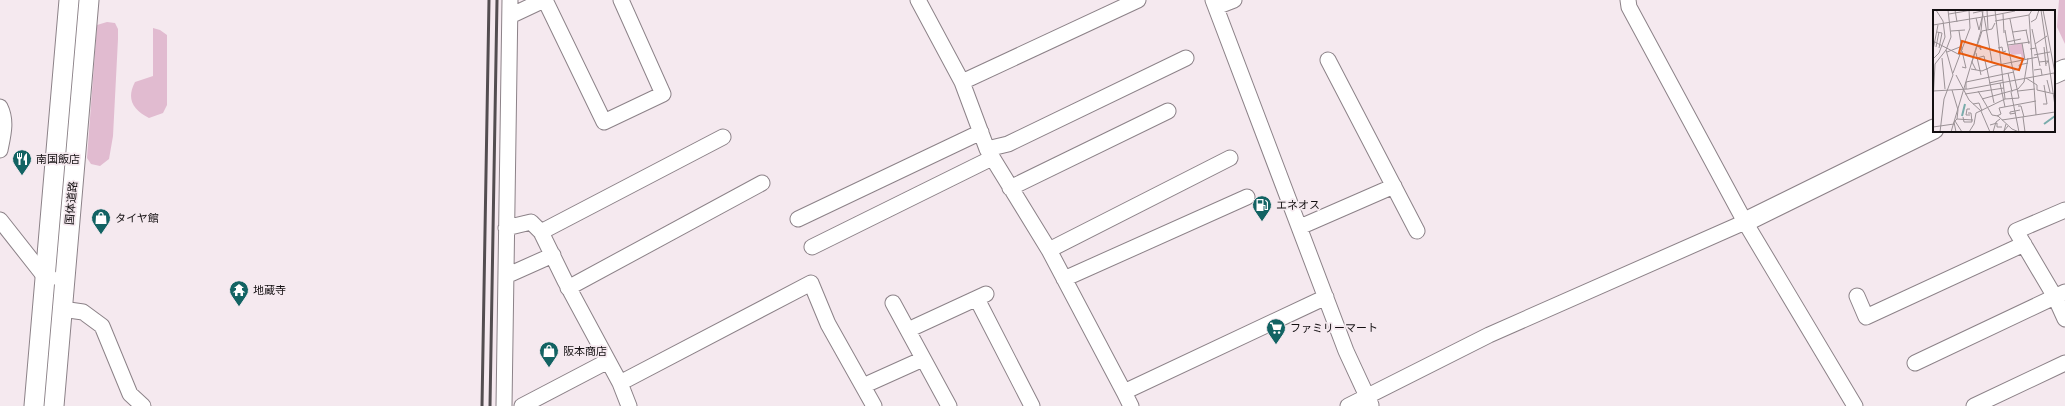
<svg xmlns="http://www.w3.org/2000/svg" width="2065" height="406" viewBox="0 0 2065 406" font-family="Mulish,'Noto Sans JP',sans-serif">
	<rect width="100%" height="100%" fill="#f5e9ef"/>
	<path fill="#e1bbd0" d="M2059,0H2065V44L2057,27Z
		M107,22L115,23L118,29V39L113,136L109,159L100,166L91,164L87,158L97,25Z
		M153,28L160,30L167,35V105L163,113L149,118C133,110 126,99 135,82L153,76Z"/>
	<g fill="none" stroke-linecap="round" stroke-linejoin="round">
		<g stroke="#8c8288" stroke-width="17">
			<path id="minor" d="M545,0L604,122L663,94L621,0
				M918,0L962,82L987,149L1049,250L1124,392
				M1213,0L1346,351L1371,405
				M1628,0L1629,7L1745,222L1855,406
				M1216,7L1234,0
				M510,16L544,0
				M1328,60L1417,231
				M962,82L1138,0
				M0,107C7,121 3,135 0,150
				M987,149L1008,144L1186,58
				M1010,188L1168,111
				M2065,210L2016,231L2055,297L2065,319
				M798,219L981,132
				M0,220L45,277L51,278
				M1300,227L1394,186
				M506,228L531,222L541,232L723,137
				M541,232L565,281L620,383L629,406
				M812,247L992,158
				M1049,250L1230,158
				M506,276L553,255
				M1064,279L1247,197
				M568,288L762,183
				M1857,296L1866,317L2024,244
				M977,299L1032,406
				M893,303L949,406
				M62,309L83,312L102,326L130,394L143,406
				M908,330L986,294
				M1915,363L2065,292
				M620,383L811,283L828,324L874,406
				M863,386L923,359
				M504,406L510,0
				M522,406L608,361
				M1131,406L1124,392L1326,297
				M1348,406L1489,335L1745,222
				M1974,406L2065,363"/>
		</g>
		<g stroke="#8c8288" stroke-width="21">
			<path id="tertiary" d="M2054,74L2065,69
				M1745,222L1934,129
				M34,406L69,0
				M54,406L89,0"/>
		</g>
		<use href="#minor" stroke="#fff" stroke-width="15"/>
		<use href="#tertiary" stroke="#fff" stroke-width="19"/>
		<path stroke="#534d50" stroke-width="3" d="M482,406L489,0
			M490,406L497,0"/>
	</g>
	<defs>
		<g id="restaurant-pin" transform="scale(1)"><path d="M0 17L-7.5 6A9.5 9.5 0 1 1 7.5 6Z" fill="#126363" stroke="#f5e9ef"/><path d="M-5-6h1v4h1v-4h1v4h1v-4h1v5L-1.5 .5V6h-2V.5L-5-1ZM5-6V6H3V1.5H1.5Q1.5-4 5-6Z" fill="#fff"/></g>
		<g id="fuel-pin" transform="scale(1)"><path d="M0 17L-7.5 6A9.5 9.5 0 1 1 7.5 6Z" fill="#126363" stroke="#f5e9ef"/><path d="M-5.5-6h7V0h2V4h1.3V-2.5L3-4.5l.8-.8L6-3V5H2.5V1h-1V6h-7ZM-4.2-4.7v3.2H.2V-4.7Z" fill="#fff"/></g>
		<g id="shop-pin" transform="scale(1)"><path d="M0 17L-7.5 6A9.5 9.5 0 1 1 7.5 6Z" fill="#126363" stroke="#f5e9ef"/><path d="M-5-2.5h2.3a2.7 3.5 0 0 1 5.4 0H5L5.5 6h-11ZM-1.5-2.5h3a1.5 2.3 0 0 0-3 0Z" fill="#fff"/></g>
		<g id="temple-pin" transform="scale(1)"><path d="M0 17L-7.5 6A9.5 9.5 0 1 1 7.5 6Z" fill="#126363" stroke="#f5e9ef"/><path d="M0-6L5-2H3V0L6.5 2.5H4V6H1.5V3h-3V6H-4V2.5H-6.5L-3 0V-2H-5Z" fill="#fff"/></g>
		<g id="supermarket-pin" transform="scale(1)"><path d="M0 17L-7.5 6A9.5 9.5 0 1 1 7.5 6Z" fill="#126363" stroke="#f5e9ef"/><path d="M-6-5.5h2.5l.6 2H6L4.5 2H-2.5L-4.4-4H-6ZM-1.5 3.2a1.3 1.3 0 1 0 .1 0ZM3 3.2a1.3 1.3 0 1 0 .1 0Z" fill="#fff"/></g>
	</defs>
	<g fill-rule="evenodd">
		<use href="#restaurant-pin" x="22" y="159"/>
		<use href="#fuel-pin" x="1262" y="205"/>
		<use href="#shop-pin" x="101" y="218"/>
		<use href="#temple-pin" x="239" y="290"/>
		<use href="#supermarket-pin" x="1276" y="328"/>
		<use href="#shop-pin" x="549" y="351"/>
	</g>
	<g text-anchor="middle" stroke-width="3.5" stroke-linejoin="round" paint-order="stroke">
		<g font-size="11" fill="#130f11" stroke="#f5e9ef" text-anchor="start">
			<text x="36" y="163">南国飯店</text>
			<text x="1276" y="209">エネオス</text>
			<text x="115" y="222">タイヤ館</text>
			<text x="253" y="294">地蔵寺</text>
			<text x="1290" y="332">ファミリーマート</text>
			<text x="563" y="355">阪本商店</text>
		</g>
		<g font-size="11" fill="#130f11" stroke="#f5e9ef">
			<text transform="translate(71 203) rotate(-85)" y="4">国体道路</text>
		</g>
	</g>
	<g transform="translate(1933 10)">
		<rect width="122" height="122" fill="#f5e9ef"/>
		<path d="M89,33L92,49H89L88,44L78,45L75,36Z" fill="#e1bbd0"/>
		<path fill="none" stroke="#79acab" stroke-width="2" d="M29,106L32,94M111,114L122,106"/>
		<path fill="none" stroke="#9b9296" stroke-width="1" d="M22,0L24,12M54,0L55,19M108,0L122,96M110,0L122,63M40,3L49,1L50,6M16,4L39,0M70,4L71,23M62,5L82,1M96,5L103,105M51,6L59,52M43,8L46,20L49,8M77,9L82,34M62,11L96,5L99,0M98,12L103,9L106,0M0,15L62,5M72,20L74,32L88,29M93,20L96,34M18,21L32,20M26,21L29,40M4,22L9,23L6,38M80,22L94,20M0,31L27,45M89,33L92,50M102,34L114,26M75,35L97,32M44,36H45L47,35L48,40L45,36M3,37L6,22M111,37L113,56M65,38L69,37L70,42L73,41M103,38L107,56M97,39L103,38L99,19M0,40L5,15M29,41L33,58L29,57M14,42L27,37M43,43L48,65M101,45L117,42M9,48L12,79M44,48L51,46L54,60M0,49L6,43L12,27L10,11L3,0M106,52L115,51L113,54M2,54L13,40M38,59L49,61L60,56L105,47M54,59L61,93M43,60L39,52L49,21L59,19L62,13M81,60L87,59L86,55L95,53M101,60L108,59L109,65M20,63L37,18L36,0M75,63L79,82M23,65L36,90L48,101M93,68L104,75V80L122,84M114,70L117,82M56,73L70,70M67,73L72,97M33,79V72L81,62M19,80L25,100L24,109L21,112L23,122M0,81L35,79L121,63L122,67M45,81L59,105L65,106L79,119L86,122M85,81L102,79M78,82L86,122M32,84L71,78M49,89L85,79L91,72L95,48M72,89L86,88L74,32M0,92L2,54M40,94L46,93L49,101M110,94H114L111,75M85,96H88L91,107M37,99H34L33,105H37M48,101L57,122M43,103L72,89L62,0M83,103L77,104V102L87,100M64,106L68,104L66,98L103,91M30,107L31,112H39L38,103H35M90,107L92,122M24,109L40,110M69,110L122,102M22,111L29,122M73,114L71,121L75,116M57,115L64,113V117H69M0,117L21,114M7,122L11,89L20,65L13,40L18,27L15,0M18,122L48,21L50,0M36,122L41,114L43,103M60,122L63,112L67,109"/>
		<path fill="#e8590c" fill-opacity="0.15" stroke="#e8590c" stroke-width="2" d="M29,31L90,49L86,60L26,43Z"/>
		<rect width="122" height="122" fill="none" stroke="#130f11" stroke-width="2"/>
	</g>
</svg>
